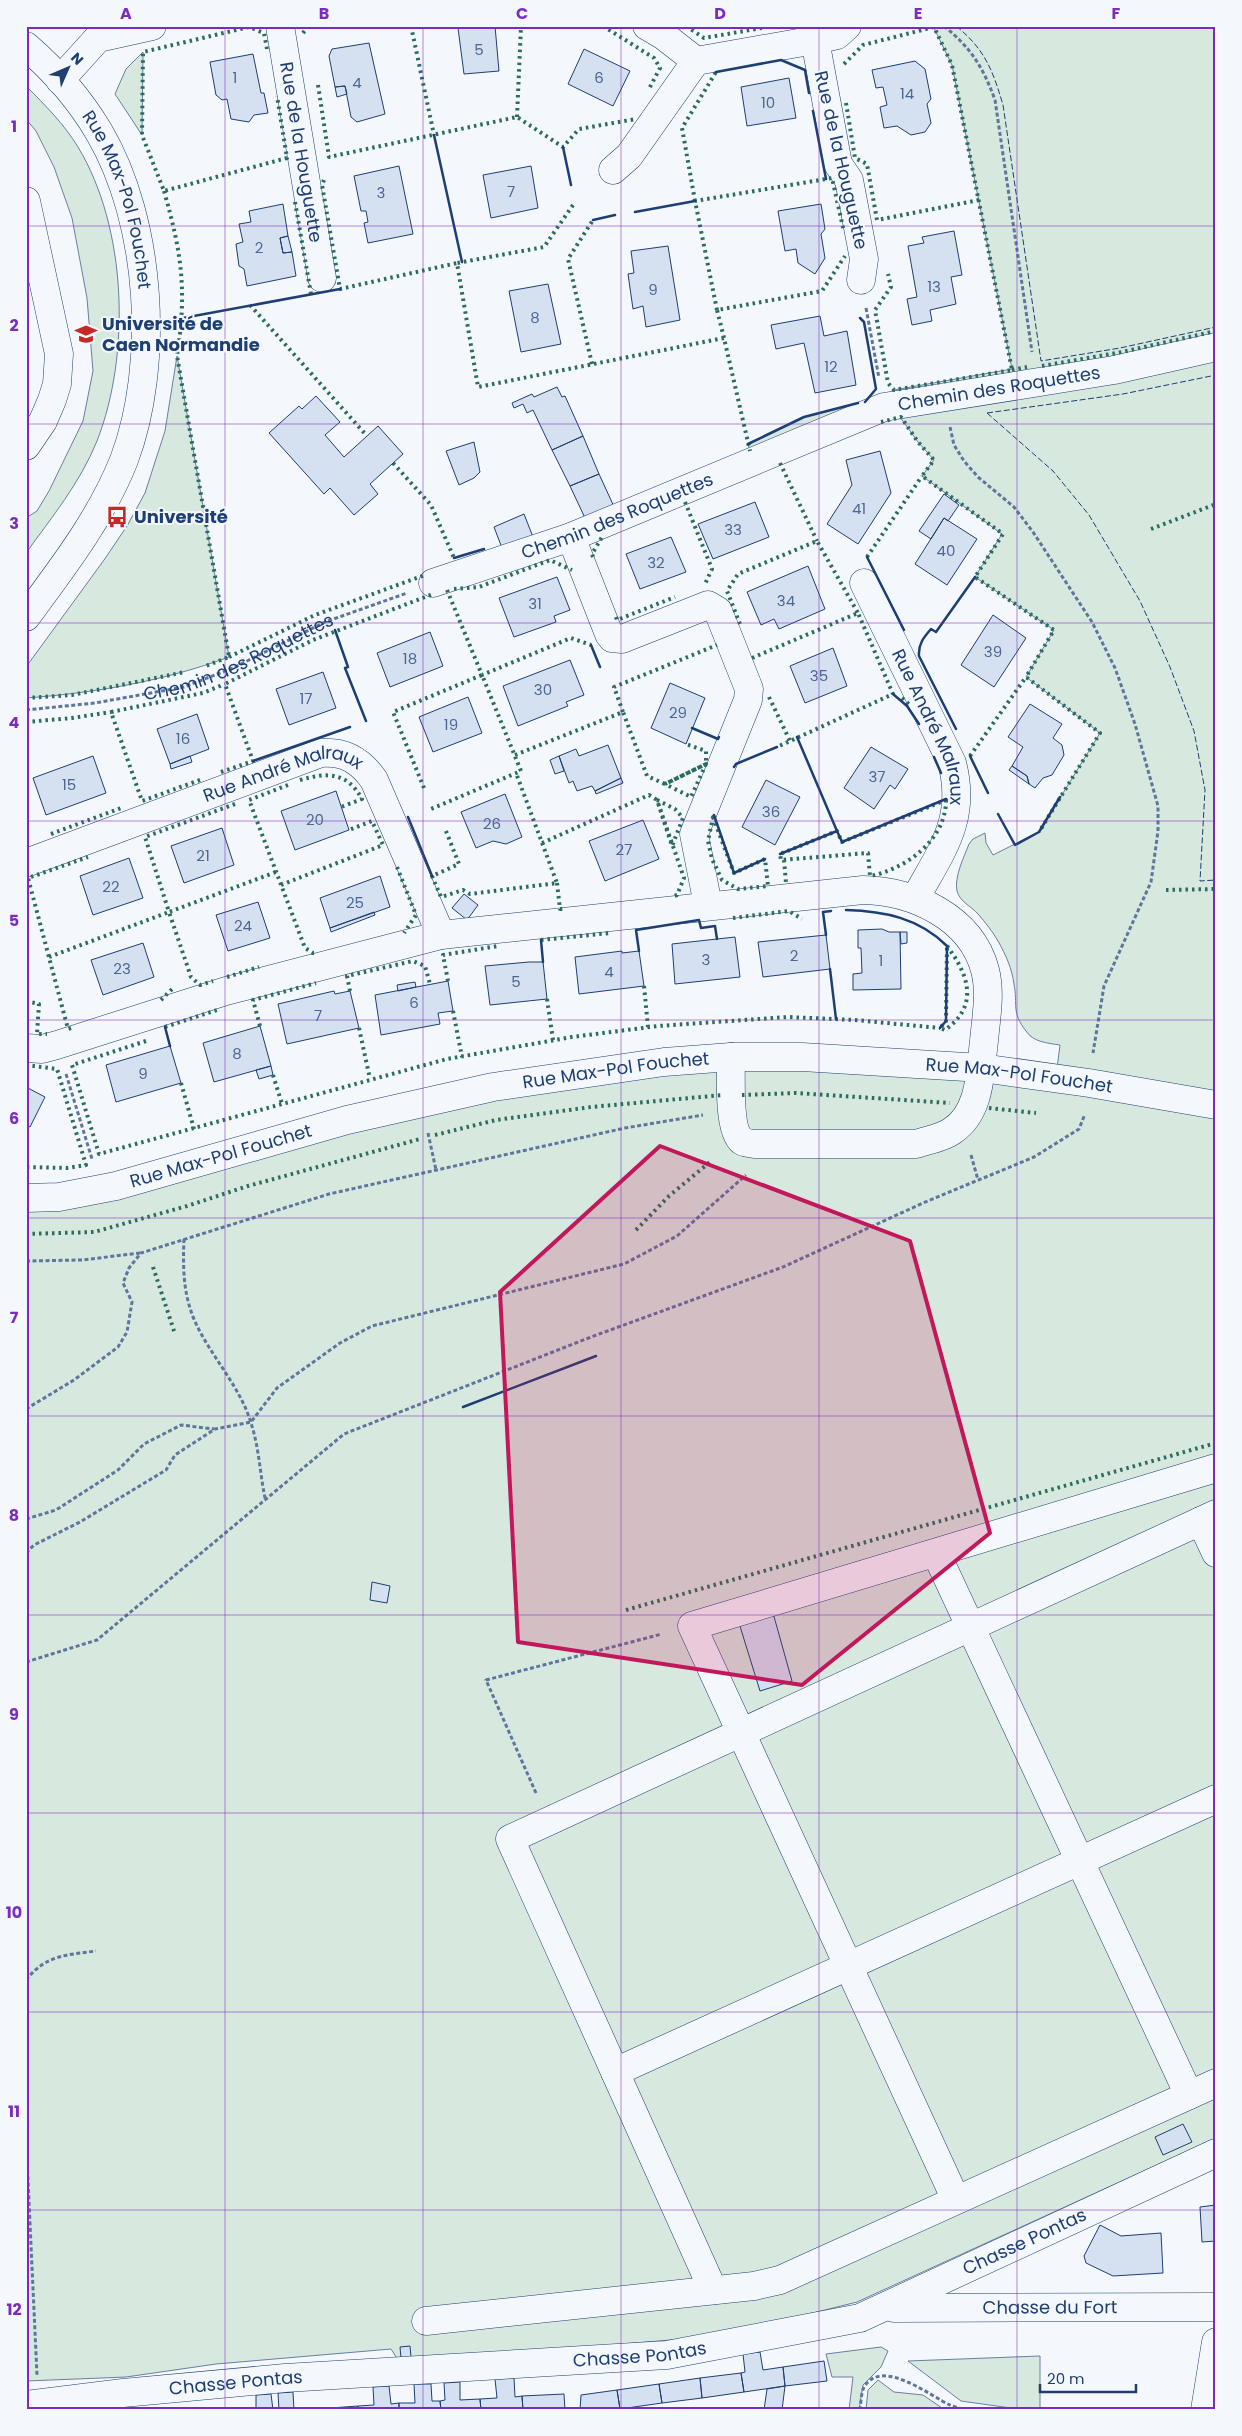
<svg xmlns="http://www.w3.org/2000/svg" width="1242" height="2436" viewBox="0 0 1242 2436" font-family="Poppins,sans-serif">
	<rect width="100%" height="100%" fill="#f4f7fb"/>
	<path fill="#d7e8df" stroke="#687fa3" d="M933,26H1216V2138L857,2302L781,2321L682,2339L400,2363L391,2349L216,2364L126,2377L26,2381V1198L664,1062L1056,1077L1060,1045C1047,1043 1033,1042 1026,1031C1011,1012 1018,1005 1014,984C1012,969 1006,955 998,941C993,932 985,922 978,914C971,906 960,902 957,891C954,877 964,857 969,844L973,839L985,833L986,843L993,855L1039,832L1100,733L1026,677L1054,630L975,577L1002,534L922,476L934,460L918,442L900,417L894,390L1012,369L952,65Z
		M143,52L142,135L115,94L126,69Z
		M26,86C45,105 64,124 78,147C127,228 131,354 97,441C80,483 52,517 26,553V518L37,511L49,491L83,421L93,371L87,298L72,218L54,167L36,131L26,119Z
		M177,356L229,657C164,681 95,693 26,698V667L104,560L127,526L145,493L165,431Z
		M866,401L750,451L748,444L804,417Z
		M881,2347L888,2351L881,2367L863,2385L859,2410H849L853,2377H832L826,2354Z
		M1040,2356V2410H1025L961,2401L908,2361Z
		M878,2380L894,2392L923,2395L945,2410H866L868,2390Z"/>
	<path fill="#d5e0f0" stroke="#1d3f73" d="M479,26H495L499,71L464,74L458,28Z
		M369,43L385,114L357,122L351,117L345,86L335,87L329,56L332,49Z
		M584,49L630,71L613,106L568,84Z
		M253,54L261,93H264L268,113L254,115L249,122L231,119L227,99L222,100L216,95L210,62Z
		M915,61L925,69L931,99L927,104L931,123L925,132L911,135L897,126L884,128L880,107L887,105L883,87L876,88L872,70Z
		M789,78L796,118L747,126L741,87Z
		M345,86L347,94L337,97L335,87Z
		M399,166L413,234L368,243L364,223L368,222L366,211H361L354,176Z
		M531,166L538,208L491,218L483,175Z
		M283,204L288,236L280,238L283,253L292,252L296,276L247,286L244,269L239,266L236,244L243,242L239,224L251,222L249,211Z
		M821,204L825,229L821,234L825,258L815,274L798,263L796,249L785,251L778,211Z
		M954,231L962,275L951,277L956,304L930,310L932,321L912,325L907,299L917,297L908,246L924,243L922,237Z
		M288,236L292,252L283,253L280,238Z
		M668,246L680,320L646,327L643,306L633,309L628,274L634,273L631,251Z
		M548,284L561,344L521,352L509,291Z
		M820,316L824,336L847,331L856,385L815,393L804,343L776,349L771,325Z
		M557,387L562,397L565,396L583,436L552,450L533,410L527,413L523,404L514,408L512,403L532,394L534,397Z
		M316,396L340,422L325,435L344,457L378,426L403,454L370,484L378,494L354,515L330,488L324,494L269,433L299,406L302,409Z
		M583,436L599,474L570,486L552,450Z
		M474,442L480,472L474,478L459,485L446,451Z
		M880,451L891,493L858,544L827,524L852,485L846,460Z
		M599,474L616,511L585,518L570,486Z
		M944,494L959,505L948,521L944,518L931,539L919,531Z
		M755,502L769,537L713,559L698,524Z
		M524,514L533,537L502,548L494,527Z
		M944,518L977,539L947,585L915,564Z
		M671,537L686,572L640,589L626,554Z
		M808,566L825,609L779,629L774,619L761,625L747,592Z
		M557,577L570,610L554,616L556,622L514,637L499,598Z
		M993,615L1026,638L994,687L961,665Z
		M430,632L443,666L390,687L377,653Z
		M833,648L847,686L805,703L790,666Z
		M570,660L584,695L566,702L568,706L518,726L503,686Z
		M323,672L336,708L289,725L276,689Z
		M670,683L705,698L686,744L651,728Z
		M468,697L482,733L433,752L419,717Z
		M1030,704L1062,724L1053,738L1062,745L1064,755L1052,775L1043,778L1035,788L1029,784L1027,776L1012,766L1023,747L1008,737Z
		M197,714L209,749L170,764L157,729Z
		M608,745L621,778L595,791L592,786L577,791L573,781L569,783L559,756L576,749L579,756Z
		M871,747L908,769L895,789L890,785L874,809L844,788Z
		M93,756L106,793L46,815L33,778Z
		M190,756L192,762L171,769L170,764Z
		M559,756L564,771L555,774L550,760Z
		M1012,766L1027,776L1029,784L1009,770Z
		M621,778L623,783L596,794L595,791Z
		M766,780L800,797L775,845L742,827Z
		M336,791L349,830L295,850L281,811Z
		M505,794L522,837L506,844L493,841L476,848L461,812Z
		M643,820L659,859L605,881L589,841Z
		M222,828L234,865L184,883L171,846Z
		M129,858L143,898L93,915L80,876Z
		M380,876L390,907L330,928L320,898Z
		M464,894L478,905L467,920L452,908Z
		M258,902L270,938L228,951L216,915Z
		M374,912L375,915L331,932L330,928Z
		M882,929L889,932H900L901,989L853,990V974L862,973L861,948H858V930Z
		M900,932H907V943L901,944Z
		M826,935L830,969L763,977L758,942Z
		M735,937L740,977L675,984L672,944Z
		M143,943L154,977L103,995L91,960Z
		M622,951V953L639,951L644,986L579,994L575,957Z
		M529,962H543L547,999L490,1005L485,966Z
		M448,981L453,1011L438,1013L440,1024L381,1035L375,995Z
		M415,982L416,987L398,991L397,985Z
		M334,991L335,994L350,991L359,1028L287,1044L278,1004Z
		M260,1026L271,1066L214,1082L203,1043Z
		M170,1046L181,1083L116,1102L106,1065Z
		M271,1066L273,1075L259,1079L256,1070Z
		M26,1087L45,1097L30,1127L26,1125Z
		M372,1582L390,1586L387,1603L370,1600Z
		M773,1613L792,1681L760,1691L739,1623Z
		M1183,2124L1192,2142L1163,2155L1155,2137Z
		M1216,2205V2241L1202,2242L1200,2207Z
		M1100,2225L1121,2236L1161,2233L1163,2273L1113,2276L1086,2263L1084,2256Z
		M410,2346L411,2357L401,2358L400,2347Z
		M760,2352L763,2370L783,2367L785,2386L744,2392L741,2373L745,2372L743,2354Z
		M824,2361L827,2381L785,2386L783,2367Z
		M741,2373L744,2392L702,2398L700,2378Z
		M514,2378L515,2397L522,2396L523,2410H481L480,2399L497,2398L495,2379Z
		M700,2378L702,2398L662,2403L659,2384Z
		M460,2382V2400L480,2399L481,2410H441L440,2401L445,2400L444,2383Z
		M414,2384H431L432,2401H440L441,2410H399V2403H415Z
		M659,2384L662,2403L620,2409L617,2390Z
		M389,2386L391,2404L399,2403V2410H358V2406L374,2405L373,2387Z
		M785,2386L782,2410H764L767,2389Z
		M617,2390L620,2409L580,2410L581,2395Z
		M293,2392L294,2410H279L278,2393Z
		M271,2394L273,2410H256V2395Z
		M564,2394L565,2410H523L522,2396Z
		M358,2406V2410H317V2409Z"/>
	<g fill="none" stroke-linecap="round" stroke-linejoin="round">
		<g stroke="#1d3f73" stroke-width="29">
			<g id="minor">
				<path id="s2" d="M280,26L322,278"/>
				<path d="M647,26L664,36L696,61L815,40L838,164L849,180L864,259L861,280"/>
				<path d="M815,40L837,35L847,26"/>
				<path id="s3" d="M26,46C55,71 80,100 99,132C152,222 160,364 124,460C101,518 63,567 26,617"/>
				<path d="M60,80L98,38L152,26"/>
				<path d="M613,170L629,156L696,61"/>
				<path d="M26,201L59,354L57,384L52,400L43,421L26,446"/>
				<path d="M571,537L609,634L612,638L622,639L708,605L718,611L749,689L748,700L694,834L708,905"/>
				<path id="s4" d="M433,583L571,537L884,407L1114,370L1216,347"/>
				<path id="s5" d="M864,583L952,763C967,820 941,851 915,899"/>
				<path id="s6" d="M26,863L321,753C345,751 361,761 374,780L441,935"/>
				<path d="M26,1048L42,1049L57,1045L226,991L441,935L863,890C913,891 971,917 985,970C991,993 986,1018 984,1041C980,1072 981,1112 952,1131C942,1138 928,1140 916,1144H754C750,1143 745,1143 742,1141C728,1130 731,1075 731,1057"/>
				<path id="s7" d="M26,1198L59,1197L116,1186L347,1120L493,1087L664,1062L731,1057H802L982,1068L1089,1083L1216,1105"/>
				<path d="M1216,1514L510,1839L615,2072L1216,1799"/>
				<path d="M1201,1521L1216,1553"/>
				<path d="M936,1553L1189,2095"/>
				<path d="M615,2072L713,2290"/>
				<path d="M956,2200L692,1626L1216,1468"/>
				<path id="s8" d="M894,2308L1216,2307"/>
				<path d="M426,2321L754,2286L780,2280L1216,2083"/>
				<path id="s9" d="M26,2405L123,2393L285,2378L667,2355L860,2318L1216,2153"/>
				<path d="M1205,2410L1216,2342"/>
			</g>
		</g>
		<g stroke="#5e769c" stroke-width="3" stroke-dasharray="4 2.5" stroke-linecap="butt">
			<path d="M944,26C971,48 983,67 995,100L1032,352"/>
			<path d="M866,308L879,378"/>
			<path d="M950,427L954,445L964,461L978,477L1014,507L1033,532L1092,622L1115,668L1135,724L1158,806V831L1151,882L1104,986L1093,1053"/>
			<path id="s1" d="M26,710L95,703L184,687L233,668L325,622L407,593"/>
			<path d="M66,1074L92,1159"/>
			<path d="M428,1133L436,1170"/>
			<path d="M971,1155L978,1180"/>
			<path d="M184,1239C183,1262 183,1286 190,1308C201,1346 239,1382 251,1423C259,1447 260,1474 265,1498"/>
			<path d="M26,1261L82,1260L140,1253"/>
			<path d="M26,1409L74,1380L118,1347L127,1332L132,1302L123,1283L129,1268L141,1253L329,1194L625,1128L703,1115"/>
			<path d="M26,1519L56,1510L118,1470L144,1444L181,1425L214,1429"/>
			<path d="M26,1553L34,1545L80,1522L166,1470L175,1455L215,1429L251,1422L277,1388L340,1343L372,1326L624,1264L677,1236L746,1175"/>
			<path d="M26,1662L97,1640L344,1434L591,1337L783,1267L923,1203L1034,1157L1079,1129L1085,1114"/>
			<path d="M536,1793L486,1680L662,1634"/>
			<path d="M26,1980C46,1955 66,1955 96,1951"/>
			<path d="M26,2137L37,2375"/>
			<path d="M860,2410C861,2403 861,2393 864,2387C882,2357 930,2396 950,2405C954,2407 960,2408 965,2410"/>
		</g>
		<use href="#minor" stroke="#f4f7fb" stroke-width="28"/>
		<path stroke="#2c6c60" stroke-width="4" stroke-dasharray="2.5 4" stroke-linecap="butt" d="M411,26L434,135
			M603,26L654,58L660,68L649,89
			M686,26L704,38L773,26
			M303,33L308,26
			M267,49L264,33L249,27L143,52L142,135L164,191L287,158L277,96
			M844,64L863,45L934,27L952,65L1012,370L894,390L888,383L875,310L891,287L888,274
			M318,85L329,157L517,117L563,147L579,129L636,119
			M846,103L855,158L867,164L877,220L979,200
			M517,117L521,26
			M324,180L322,185L340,289L457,263
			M164,191C182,254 187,291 177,356L229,657L203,667
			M695,201L682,128L716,72
			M295,202L311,294
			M573,205L544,247L457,263L478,387L724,338L750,451
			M250,305L367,436
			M717,310L695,201L832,178L844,232
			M724,338L717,310L822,291L845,256
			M592,364L568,259L593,220
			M1042,366L1122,352L1216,331
			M1012,370L1027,367
			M881,422L901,417L918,442L934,460L922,476L1003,534L975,577L1054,630L1026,677L1100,733L1039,832
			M393,463L431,505L454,558
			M780,463L817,541
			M685,502L712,569L705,584
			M1151,529L1216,504
			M593,557L592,554L602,537
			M867,557L922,476
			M454,589L479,587L550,560L572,570
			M447,590L482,675L571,638L591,645
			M616,617L617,620L675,597
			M740,624L727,591L738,574L817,541L858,613
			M229,657L315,615L425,575
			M752,658L858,613L893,694L777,747
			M769,697L790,741
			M26,698L72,695L185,672
			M902,698L910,705
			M623,712L614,687L717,645
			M26,722L72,718L111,712
			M515,755L623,712L647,776L665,784L706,764V751L686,744
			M970,756L1026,677
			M706,764L691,797L665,784Z
			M221,772L253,761L225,684L313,640L433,594
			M200,780L142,801L111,712L203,693L225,684
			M300,780C328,772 347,772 362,799L341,807
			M288,785L249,800L305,948L313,953H318
			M424,788L393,712L482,675L521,771L431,809
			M657,800L675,809L683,818L672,846Z
			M946,800C946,840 906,869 870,876L868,853L781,860L780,854L837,831L842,842Z
			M235,804L145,837L169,912L276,872
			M713,817L734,873L765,859L768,886L738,889L722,880L712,859L708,841Z
			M446,831L459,864L432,876L441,897L463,890L470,894L557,883L516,773
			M51,834L124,807
			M26,842L27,843
			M542,843L649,795L657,800L684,878L677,895L674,896
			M784,860L786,883
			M397,867L416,915L404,933
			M557,883L560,909H564
			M281,885L383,845L372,821L349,830
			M1166,890L1216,889
			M733,918L789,911L802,919
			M541,940L610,933
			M947,946C968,974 980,1005 945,1030L940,1028L946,1021Z
			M49,957L169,912L191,977L200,985L213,981
			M227,977L259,967
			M448,981L443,955L498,946
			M644,986L648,1027
			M350,991L347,976L413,961L425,966L430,984
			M547,999L553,1040
			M161,1000L173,988
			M26,1001L39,1004L37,1034H47
			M453,1011L462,1057
			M260,1026L253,1000L316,983
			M165,1027L220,1009
			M71,1028L68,1029L28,878L88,857
			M359,1028L370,1079
			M146,1041L72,1065L99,1154L447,1059L572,1037L658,1026L788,1017L855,1020L940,1028
			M26,1065L57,1069L86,1165L67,1168L26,1167
			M273,1075L282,1104
			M181,1083L194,1129
			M742,1095L796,1093L950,1103
			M989,1108L1036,1113
			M435,1135L496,1120L591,1107L723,1095
			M636,1230L669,1196L710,1162
			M26,1234L94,1232L187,1206L248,1186L420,1139
			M153,1267L175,1334
			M626,1610L1216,1443"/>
		<path stroke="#1d3f73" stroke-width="1" stroke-dasharray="6 2.5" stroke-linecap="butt" d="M956,26C985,49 993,71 1003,105L1041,361L1120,348L1216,327
			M987,413L1053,471L1089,515L1140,601L1170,667L1194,731L1205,790L1200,881L1216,880
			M987,413L1123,394L1216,375"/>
		<path stroke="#1d3f73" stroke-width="2.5" d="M716,72L781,60L805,70L809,93
			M813,111L826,179
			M434,135L462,262
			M563,147L571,185
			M635,212L695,201
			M593,220L615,215
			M183,318L340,289
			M860,318L864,322L876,389L865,402
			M748,444L804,417L858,403
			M867,557L904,630
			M454,558L484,549
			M335,630L348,667L345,668L366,721
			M591,645L600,667
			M893,694L907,706L919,724
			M692,728L718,739L719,737
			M956,729L919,656C918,644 924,637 931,629L936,632L975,577
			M970,756L988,793
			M934,757L941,773
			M253,761L350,727
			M734,767L736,764L777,747
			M998,814L1015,845L1039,832L1060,797
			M714,815L734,873L765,859
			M408,817L432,876
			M837,831L842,842L946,799
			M780,854L837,831L797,737
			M846,910C884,911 919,918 947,946L946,1021L940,1028
			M826,935L823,912L831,911
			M541,940L543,962
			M639,951L636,930L699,920L701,928L715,926L717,939
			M830,969L836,1019
			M165,1027L170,1046
			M463,1407L596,1356"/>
	</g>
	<path fill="#c2185b" fill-opacity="0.2" stroke="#c2185b" stroke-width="4" stroke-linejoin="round" d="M660,1146L910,1241L990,1533L802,1685L518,1642L500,1292Z"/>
	<path fill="none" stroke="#7b2cbf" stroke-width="1" stroke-opacity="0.55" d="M225,26V2410M423,26V2410M621,26V2410M819,26V2410M1017,26V2410M26,226H1216M26,424H1216M26,623H1216M26,821H1216M26,1020H1216M26,1218H1216M26,1416H1216M26,1615H1216M26,1813H1216M26,2012H1216M26,2210H1216"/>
	<defs>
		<g id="university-bare" transform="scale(1.725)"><path d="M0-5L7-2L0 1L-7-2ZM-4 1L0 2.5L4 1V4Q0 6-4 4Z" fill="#c62828" stroke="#f4f7fb" stroke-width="2.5" paint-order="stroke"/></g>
		<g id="bus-bare" transform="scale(1.725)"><path d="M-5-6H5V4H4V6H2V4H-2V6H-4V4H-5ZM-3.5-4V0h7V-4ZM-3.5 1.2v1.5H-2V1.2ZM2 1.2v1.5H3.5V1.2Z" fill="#c62828" stroke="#f4f7fb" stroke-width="2.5" paint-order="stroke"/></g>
	</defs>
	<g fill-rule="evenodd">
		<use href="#university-bare" x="86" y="334"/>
		<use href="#bus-bare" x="117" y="517"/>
	</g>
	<g text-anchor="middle" stroke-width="4" stroke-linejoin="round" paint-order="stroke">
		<g font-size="15" fill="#4b6792">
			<text x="479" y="55">5</text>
			<text x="235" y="83">1</text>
			<text x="599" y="83">6</text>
			<text x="357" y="88">4</text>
			<text x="907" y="99">14</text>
			<text x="768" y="108">10</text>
			<text x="511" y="197">7</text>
			<text x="381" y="198">3</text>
			<text x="259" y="253">2</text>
			<text x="934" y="292">13</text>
			<text x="653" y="295">9</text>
			<text x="535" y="323">8</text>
			<text x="831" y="372">12</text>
			<text x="859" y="514">41</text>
			<text x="733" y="535">33</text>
			<text x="946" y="556">40</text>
			<text x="656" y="568">32</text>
			<text x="786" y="606">34</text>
			<text x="535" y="609">31</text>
			<text x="993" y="657">39</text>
			<text x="410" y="664">18</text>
			<text x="819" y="681">35</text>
			<text x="543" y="695">30</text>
			<text x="306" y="704">17</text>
			<text x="678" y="718">29</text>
			<text x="451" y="730">19</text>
			<text x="183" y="744">16</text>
			<text x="877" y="782">37</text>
			<text x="69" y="790">15</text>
			<text x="771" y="817">36</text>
			<text x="315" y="825">20</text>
			<text x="492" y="829">26</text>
			<text x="624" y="855">27</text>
			<text x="203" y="861">21</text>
			<text x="111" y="892">22</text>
			<text x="355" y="908">25</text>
			<text x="243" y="931">24</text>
			<text x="794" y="961">2</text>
			<text x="706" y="965">3</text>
			<text x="881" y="966">1</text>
			<text x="122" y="974">23</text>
			<text x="609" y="977">4</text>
			<text x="516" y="987">5</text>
			<text x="414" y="1008">6</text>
			<text x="318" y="1021">7</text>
			<text x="237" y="1059">8</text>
			<text x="143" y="1079">9</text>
		</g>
		<g font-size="18" fill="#1d3f73" stroke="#f4f7fb">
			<text dy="6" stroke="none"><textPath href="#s2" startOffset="128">Rue de la Houguette</textPath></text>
			<text transform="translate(841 160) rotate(77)" y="6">Rue de la Houguette</text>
			<text dy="6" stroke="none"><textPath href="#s3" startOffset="184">Rue Max-Pol Fouchet</textPath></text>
			<text dy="6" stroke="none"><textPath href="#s4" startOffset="601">Chemin des Roquettes</textPath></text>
			<text dy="6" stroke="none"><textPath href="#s4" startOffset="196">Chemin des Roquettes</textPath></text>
			<text dy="6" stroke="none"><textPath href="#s1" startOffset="221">Chemin des Roquettes</textPath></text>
			<text dy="6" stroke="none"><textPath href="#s5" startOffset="159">Rue André Malraux</textPath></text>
			<text dy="6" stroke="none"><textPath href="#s6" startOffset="274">Rue André Malraux</textPath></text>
			<text dy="6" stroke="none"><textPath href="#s7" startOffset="605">Rue Max-Pol Fouchet</textPath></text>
			<text dy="6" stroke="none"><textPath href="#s7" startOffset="1010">Rue Max-Pol Fouchet</textPath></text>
			<text dy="6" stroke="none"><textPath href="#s7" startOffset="200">Rue Max-Pol Fouchet</textPath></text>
			<text dy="6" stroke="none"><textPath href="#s9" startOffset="1021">Chasse Pontas</textPath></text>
			<text dy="6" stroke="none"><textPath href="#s8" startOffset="156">Chasse du Fort</textPath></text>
			<text dy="6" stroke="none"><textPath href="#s9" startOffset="616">Chasse Pontas</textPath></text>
			<text dy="6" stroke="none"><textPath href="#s9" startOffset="211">Chasse Pontas</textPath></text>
		</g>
		<g font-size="18" font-weight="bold" fill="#1d3f73" stroke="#f4f7fb" text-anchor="start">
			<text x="102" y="330">Université de<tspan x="102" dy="21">Caen Normandie</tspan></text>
			<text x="134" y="523">Université</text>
		</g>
	</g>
	<rect width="1242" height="2436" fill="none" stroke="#f4f7fb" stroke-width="55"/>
	<g transform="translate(68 68) rotate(45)" stroke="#f4f7fb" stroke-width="4" paint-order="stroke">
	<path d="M0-4L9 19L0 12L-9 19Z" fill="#1d3f73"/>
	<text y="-8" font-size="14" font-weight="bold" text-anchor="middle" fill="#1d3f73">N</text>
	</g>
	<path d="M1040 2384v8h96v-8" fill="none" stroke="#1d3f73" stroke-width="2.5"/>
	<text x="1047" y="2384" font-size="15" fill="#1d3f73" stroke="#f4f7fb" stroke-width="4" paint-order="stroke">20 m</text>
	<rect x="28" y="28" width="1186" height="2380" fill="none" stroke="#7b2cbf" stroke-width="2"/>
	<g font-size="16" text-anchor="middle" font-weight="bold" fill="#7b2cbf">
		<text x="126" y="19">A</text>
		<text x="324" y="19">B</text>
		<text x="522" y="19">C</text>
		<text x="720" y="19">D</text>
		<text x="918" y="19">E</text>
		<text x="1116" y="19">F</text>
		<text x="14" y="132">1</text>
		<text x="14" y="331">2</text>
		<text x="14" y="529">3</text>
		<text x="14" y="728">4</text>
		<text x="14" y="926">5</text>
		<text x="14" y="1124">6</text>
		<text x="14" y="1323">7</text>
		<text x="14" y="1521">8</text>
		<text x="14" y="1720">9</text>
		<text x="14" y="1918">10</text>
		<text x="14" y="2117">11</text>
		<text x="14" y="2315">12</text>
	</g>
</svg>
